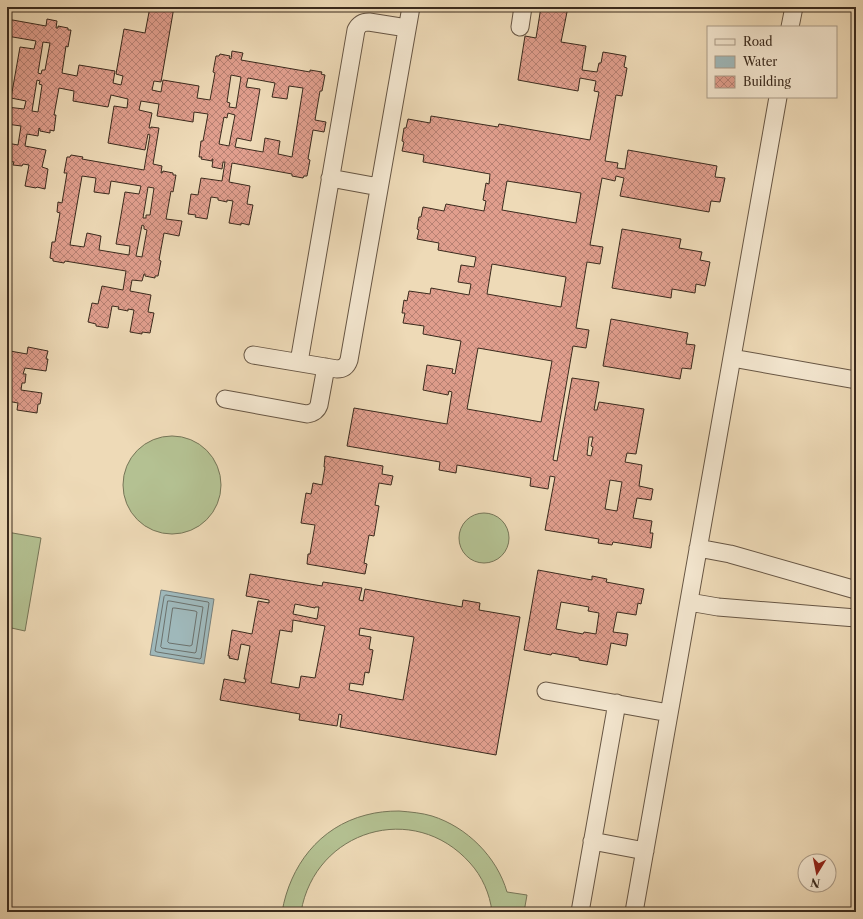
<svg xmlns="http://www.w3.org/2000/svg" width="863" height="919" viewBox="0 0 863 919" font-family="'Libre Caslon Text',serif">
	<defs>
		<pattern id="building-cross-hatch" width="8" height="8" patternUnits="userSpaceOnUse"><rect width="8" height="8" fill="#e09e8d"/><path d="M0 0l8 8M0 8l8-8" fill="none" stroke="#b78173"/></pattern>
	</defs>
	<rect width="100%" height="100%" fill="#eedab7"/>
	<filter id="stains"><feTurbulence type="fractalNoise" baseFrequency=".005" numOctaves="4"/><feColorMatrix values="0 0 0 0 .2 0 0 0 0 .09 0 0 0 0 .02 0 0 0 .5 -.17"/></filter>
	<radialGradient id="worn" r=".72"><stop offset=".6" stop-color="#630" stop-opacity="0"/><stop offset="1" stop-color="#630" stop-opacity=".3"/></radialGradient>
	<path fill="#b4c192" stroke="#777658" d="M123 485a49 49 0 1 1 98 0a49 49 0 1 1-98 0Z
		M459 538a25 25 0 1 1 50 0a25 25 0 1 1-50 0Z
		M7,532L41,538L25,631L7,627Z
		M399,811C411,812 422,813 432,816C467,827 497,857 507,892L527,895L524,912H492C490,894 482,876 470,863C414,800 315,830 301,912H282C290,866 319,827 366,815C377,812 388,811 399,811Z"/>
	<path fill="#9fb8ba" stroke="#777f7b" d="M161,590L214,599L204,664L150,655Z"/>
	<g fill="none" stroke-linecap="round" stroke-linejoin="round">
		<path stroke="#6c716c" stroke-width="1" d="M166,595L208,602L209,603L201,658L200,659L157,652L155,651L164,597Z
			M168,601H170L203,607L196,652L195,653L162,648L161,647Z
			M173,608H175L195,611L197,612L192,645L190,646L169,643L168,642Z"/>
	</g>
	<path fill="url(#building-cross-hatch)" stroke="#3a2a1d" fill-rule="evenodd" d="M150,7H174L161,82L154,81L152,90L161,92L163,80L199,86L197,98L210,100L215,73L213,72L216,56H219L220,54L230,56L229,58L231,59L232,51L243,53L241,60L310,72V70L322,72L321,74L325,75L322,91H320L315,120L326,122L324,132L313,130L308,159L310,160L307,176H304L303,178L292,176V174L232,163L229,182L250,186L247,204L253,205L249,225L241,223V225L229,223L233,201L227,200V202L218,200V198L211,197L207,219L195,217L196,215L188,214L191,194L198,195L201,178L222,181L225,162H223L222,169L212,167L213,159H212V161L201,159L202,157H199L201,141H203L208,114L194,112L193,122L157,116L159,104L141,101L139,110L152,113L149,128H151V127L159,128L153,164L162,166L161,173H162L163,171L173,173V175H176L173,192L171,191L166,219L182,221L179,236L164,233L159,260L161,261L158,276H155V278L145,276V274H144L142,281L132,280L130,291L151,295L148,312L154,313L150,333L142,332V334L130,332L134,310L128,309V311L118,309L119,307L112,306L108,328L96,326V324L88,322L92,303L98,304L102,286L123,290L126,271L65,261L64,263L53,261V259L50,258L52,242H55L60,213L57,212L58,202L62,203L67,173H64L67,157H70L71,155L83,157L82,159L144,170L150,135L148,134L145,150L108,143L114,106L127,108L128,99L111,95L108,107L73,101L74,91L59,88L54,115H56L54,131L50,130V133L40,131V129L39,128L38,136L27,134L25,146L46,150L42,167L48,169L45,189L37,187L36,188L25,186L29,165L23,164L22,166L13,165L14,162L7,161V143L18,145L21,126L7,124V107L24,109L26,101L11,98L20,47L34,49L36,41L7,36V19L46,26L47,19L57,21L56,28H58V26L68,28V30H71L68,47L66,46L62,73L77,76L79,65L115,71L113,83L121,85L123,76L116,74L124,29L145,33ZM43,42L50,43L45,70H42L41,74L38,73ZM231,75L241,77L236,108L229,107L230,103L227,102ZM248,78L275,83L272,97L287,99L289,86L303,88L292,157L278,154L280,141L265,138L263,152L235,147L237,138L251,141L260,89L246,87ZM37,80L40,81L39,84L42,85L38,112L32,111ZM228,113L235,115L229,146L219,144L224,117L227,118ZM82,176L96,178L94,192L109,194L111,181L141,186L139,194L125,192L116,244L130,246L129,255L99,250L101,236L87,233L84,247L70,245ZM148,187L154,188L150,215H146V218H143ZM142,225L144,226V229L147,230L142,257L136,256Z
		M541,7H568L561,42L586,46L582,70L597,72L599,63H601L603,52L626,56L624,67L627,68L622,96L616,95L605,161L618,163L617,168L625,169L628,150L717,166L715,177L725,178L720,202L711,201L709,212L620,196L624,178L616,176L615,181L602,178L590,245L603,247L600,264L587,262L576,328L589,330L586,348L573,346L553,460L557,461L572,378L599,382L594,410H597L599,402L644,409L636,454L627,453L625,462L642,465L639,486L653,489L651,500L637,498L633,518L652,521L650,533H653L651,548L613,542L612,545L598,543L599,539L545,530L555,477L550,476L548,489L530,486L531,478L457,465L456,473L439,470L440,462L347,446L354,408L447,424L452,392L449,391L448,395L423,390L427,365L453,369L452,373L455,374L461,341L423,334L424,326L403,323L405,313H402L404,300L407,301L409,291L430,294L431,288L469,295L471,284L458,282L461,265L474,267L476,257L438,250L439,243L417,239L419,230L417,229L419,217H421L423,207L444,211L446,204L484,211L486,201L483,200L486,183L489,184L490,174L423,162L424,155L402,151L404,142L402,141L404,128H406L408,119L430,123L431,116L498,127L499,124L590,140L599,92L594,91L596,81L580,78L578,91L518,80L525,36L536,38ZM507,181L581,193L576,223L502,210ZM492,264L566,277L561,307L487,294ZM478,348L552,361L541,422L467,409ZM589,437H593L591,446L593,447L591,456L587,455ZM610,480L622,482L617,511L605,509Z
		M622,229L681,239L679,248L702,252L700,260L710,262L705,286L696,284L695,293L672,289L671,298L612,288Z
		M611,319L688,333L686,344L695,345L691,369L682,368L680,379L603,366Z
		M28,347L48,351L46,359H48L46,371L25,368L23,374H26L25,383H22L21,390L42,393L40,404H38L37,413L17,410L18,403L7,401V366L10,351L27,354Z
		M325,456L383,466L382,474L393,476L391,485L379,483L375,505L379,506L374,536L369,535L364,563L367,564L365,574L307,564L308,554H310L315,525L301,523L306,493L311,494L313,483L322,485L325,467H324Z
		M538,570L592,580V576L607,579L606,582L644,589L641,604L638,603L636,615L617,612L613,632L628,634L626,646L611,643L607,665L579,660V658L552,653L551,655L524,650ZM561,602L589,607L588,611L599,613L596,634L584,632L583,634L556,629Z
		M250,574L322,586L323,582L362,588L359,600L363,601L365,589L462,607L463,600L480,603L479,610L520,617L496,755L340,727L342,715L339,714L337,726L299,720L300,714L220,700L224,679L245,683L246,679H244L250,646L241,644L238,660L229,658L230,656H228L232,630L252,634L258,601L269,603V600L246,596ZM295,604L315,608V607H319L317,619L293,614ZM293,620L325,626L315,678L301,676L299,688L271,683L280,630L292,632ZM360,628L414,637L403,700L349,690L350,683L363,685L365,672L369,673L373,650L369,649L371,637L359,635Z"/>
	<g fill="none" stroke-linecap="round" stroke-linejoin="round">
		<g stroke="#675644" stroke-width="19">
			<path id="minor" d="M520,27L523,7
				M790,27L794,7
				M330,178L379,187
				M253,355L337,369C343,369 347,366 349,360L411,7
				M732,358L856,380
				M299,362L356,30C359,24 362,22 369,22L407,28
				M225,399L307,414C313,413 317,411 319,405L326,367
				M698,548L730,554L856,590
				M689,602L718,607L856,618
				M546,691L669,713
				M592,841L645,851
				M580,912L617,703
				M634,912L778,97"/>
		</g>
		<use href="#minor" stroke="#f4e7d0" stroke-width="17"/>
	</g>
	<rect width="863" height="919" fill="none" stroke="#eedab7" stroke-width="24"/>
	<rect x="8" y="8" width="847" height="903" fill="none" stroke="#3a2a1d" stroke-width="2"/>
	<rect x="12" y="12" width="839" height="895" fill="none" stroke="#3a2a1d"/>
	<rect x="707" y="26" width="130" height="72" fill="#f4e7d0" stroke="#aa9b88"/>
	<rect x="715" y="39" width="20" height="6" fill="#f4e7d0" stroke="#aa9b88"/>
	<text x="743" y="46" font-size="12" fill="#3a2a1d">Road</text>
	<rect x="715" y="56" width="20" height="12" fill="#9fb8ba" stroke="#aa9b88"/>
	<text x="743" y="66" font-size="12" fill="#3a2a1d">Water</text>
	<rect x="715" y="76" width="20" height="12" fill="url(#building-cross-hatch)" stroke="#aa9b88"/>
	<text x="743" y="86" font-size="12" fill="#3a2a1d">Building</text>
	<g transform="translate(817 873) rotate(190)"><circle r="19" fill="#f4e7d0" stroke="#aa9b88"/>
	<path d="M0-3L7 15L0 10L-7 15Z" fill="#8f2418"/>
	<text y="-6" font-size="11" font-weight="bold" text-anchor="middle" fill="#3a2a1d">N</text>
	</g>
	<rect width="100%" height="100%" filter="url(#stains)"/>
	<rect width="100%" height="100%" fill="url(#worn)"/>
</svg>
